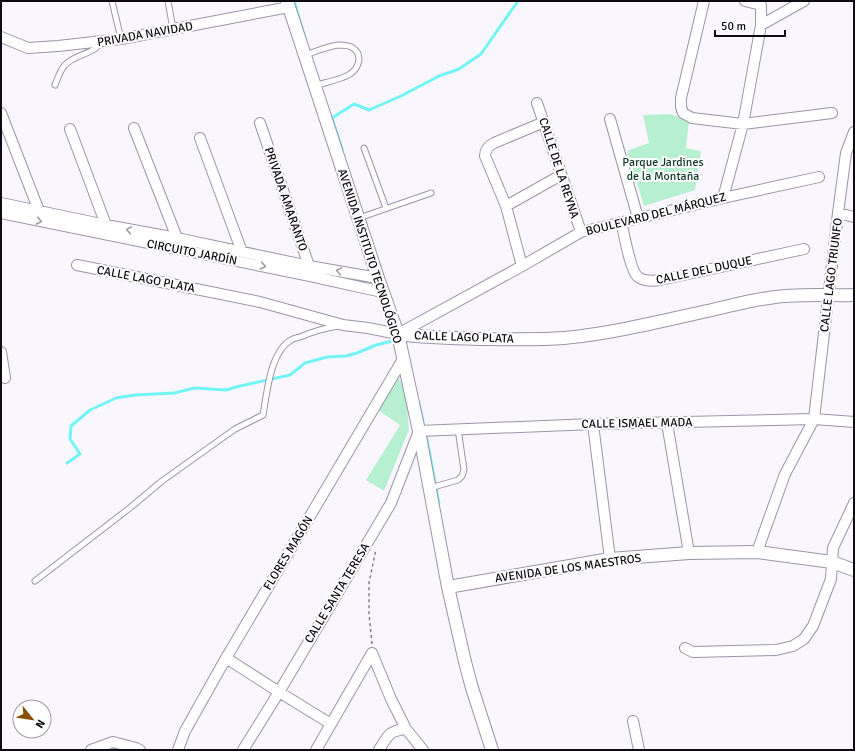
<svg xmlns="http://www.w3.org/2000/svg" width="855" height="751" viewBox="0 0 855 751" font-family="Signika,sans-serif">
	<rect width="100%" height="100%" fill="#faf6fe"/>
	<path fill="#b7f0d1" d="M671,114L689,122L686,148L701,151L695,190L644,206L627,151L649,143L643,115Z
		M398,376L406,392L409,430L384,491L366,480L400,425L378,410Z"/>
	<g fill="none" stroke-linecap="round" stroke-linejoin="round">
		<path stroke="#72f4f5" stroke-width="3" d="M294,1L305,38
			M329,113L332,118L342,149
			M332,118L354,104L369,110L401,96L439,76L459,69L481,54L518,1
			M419,403L429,450L439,504
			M67,463L80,454L70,439L71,426L90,410L116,398L135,395L174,393L195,388L226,390L240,386L290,375L305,363L327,357L346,356L357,353L376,345L397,340"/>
		<g stroke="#9d93a6" stroke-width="7">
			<path id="service" d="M112,1L121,39
				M168,1L173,29
				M305,55C314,52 329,46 338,45C343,45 349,45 353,48C363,55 359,68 350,74C343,79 323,83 314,86
				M55,85C58,78 60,70 65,65C75,54 95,54 101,42
				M364,148L386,208
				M359,218L431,193
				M430,488L458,480L462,476L464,470L458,429
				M35,581L131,507L162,481L235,429L263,415C267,393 270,352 291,340C294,338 297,338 300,337C312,332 325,328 338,326"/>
		</g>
		<g stroke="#9d93a6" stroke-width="12">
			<path id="minor" d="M704,1L681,98V107L683,113L692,118L743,124L832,113
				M761,25L804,1
				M1,37L28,48L58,46L121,39L289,7
				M537,103L581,232
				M1,113L39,211
				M610,119L638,218
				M260,123L309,266L310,270
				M134,128L177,238
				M70,129L106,225
				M200,138L242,252
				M723,198L743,124L761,25V5L745,1
				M1,203L106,225L177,238L309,266L378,278
				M506,206L561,175
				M1,213L310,276L382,292
				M838,213L854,217
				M621,222C624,233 630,269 637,276C643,282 653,281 660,280L804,249
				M77,265L260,302L343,325L368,328L398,334L522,266L581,232L723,198L819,177
				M522,266L506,206L485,156C485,150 488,146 494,143L544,122
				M1,352L5,378
				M667,423L689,553
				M593,424L610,559
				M757,552L785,474L814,419L838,213L846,153L854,132
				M685,648L693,652L776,650L793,646L804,639L813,626L831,579L833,548L854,503
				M372,653L391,699L406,729L423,750
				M226,658L279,692L331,724
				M633,721L639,750
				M91,750L113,742L136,748L140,750
				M178,750L185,731L226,658L403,359
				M243,750L279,692L391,503L419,431L593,424L814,419L854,422
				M316,750L372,653
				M379,750C388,736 388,731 406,729"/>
		</g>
		<g stroke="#9d93a6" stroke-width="14">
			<path id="tertiary" d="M287,1L378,278L398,334L419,431L448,587L465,662L472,688L492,750
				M398,334C427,338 456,338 485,339C512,339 538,340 564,338C615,333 666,320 716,309C734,305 751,300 769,298C797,293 826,296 854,295
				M448,587L610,559L689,553L757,552L832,562L854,570"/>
		</g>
		<path stroke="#837f86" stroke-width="1.5" stroke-dasharray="3 3" stroke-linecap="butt" d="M372,644L369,614V583L376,549"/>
		<use href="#service" stroke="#fff" stroke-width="5"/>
		<use href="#minor" stroke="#fff" stroke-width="10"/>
		<use href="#tertiary" stroke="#fff" stroke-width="12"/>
	</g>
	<defs><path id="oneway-chevron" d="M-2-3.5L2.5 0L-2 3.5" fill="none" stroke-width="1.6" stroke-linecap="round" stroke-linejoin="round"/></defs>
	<g stroke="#9f9da0">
		<use href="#oneway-chevron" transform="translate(39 221) rotate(11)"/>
		<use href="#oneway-chevron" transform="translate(129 230) rotate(-170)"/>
		<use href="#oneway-chevron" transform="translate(263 266) rotate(12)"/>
		<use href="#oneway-chevron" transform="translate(339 271) rotate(-170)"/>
	</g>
	<g text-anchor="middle" stroke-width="4" stroke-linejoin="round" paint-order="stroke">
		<g font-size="12" fill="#0e0a11" stroke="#fff">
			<text transform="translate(145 34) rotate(-10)" y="4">PRIVADA NAVIDAD</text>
			<text transform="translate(559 168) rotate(72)" y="4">CALLE DE LA REYNA</text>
			<text transform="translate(286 199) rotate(71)" y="4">PRIVADA AMARANTO</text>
			<text transform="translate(656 214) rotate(-14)" y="4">BOULEVARD DEL MÁRQUEZ</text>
			<text transform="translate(192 252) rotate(11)" y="4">CIRCUITO JARDÍN</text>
			<text transform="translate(370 256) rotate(72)" y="4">AVENIDA INSTITUTO TECNOLÓGICO</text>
			<text transform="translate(704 270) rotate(-12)" y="4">CALLE DEL DUQUE</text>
			<text transform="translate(831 275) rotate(-83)" y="4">CALLE LAGO TRIUNFO</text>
			<text transform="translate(146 279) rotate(11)" y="4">CALLE LAGO PLATA</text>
			<text transform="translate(464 337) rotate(2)" y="4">CALLE LAGO PLATA</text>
			<text transform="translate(637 423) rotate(-1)" y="4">CALLE ISMAEL MADA</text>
			<text transform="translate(288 553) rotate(-59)" y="4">FLORES MAGÓN</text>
			<text transform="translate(568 568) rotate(-8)" y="4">AVENIDA DE LOS MAESTROS</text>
			<text transform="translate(337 593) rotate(-59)" y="4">CALLE SANTA TERESA</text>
		</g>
		<g font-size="12" fill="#0e3825" stroke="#fff">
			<text x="663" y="166">Parque Jardines<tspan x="663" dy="14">de la Montaña</tspan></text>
		</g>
	</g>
	<rect width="855" height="751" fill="none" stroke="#0e0a11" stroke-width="4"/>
	<g transform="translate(32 719) rotate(120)"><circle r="19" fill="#ffffff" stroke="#9f9da0"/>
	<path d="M0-3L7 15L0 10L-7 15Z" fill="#884e06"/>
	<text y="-6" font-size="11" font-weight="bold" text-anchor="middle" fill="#0e0a11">N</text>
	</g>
	<path d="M715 30v6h70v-6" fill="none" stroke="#0e0a11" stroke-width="2"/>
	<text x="721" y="30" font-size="12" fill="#0e0a11" stroke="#ffffff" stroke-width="3" paint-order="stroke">50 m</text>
</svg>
